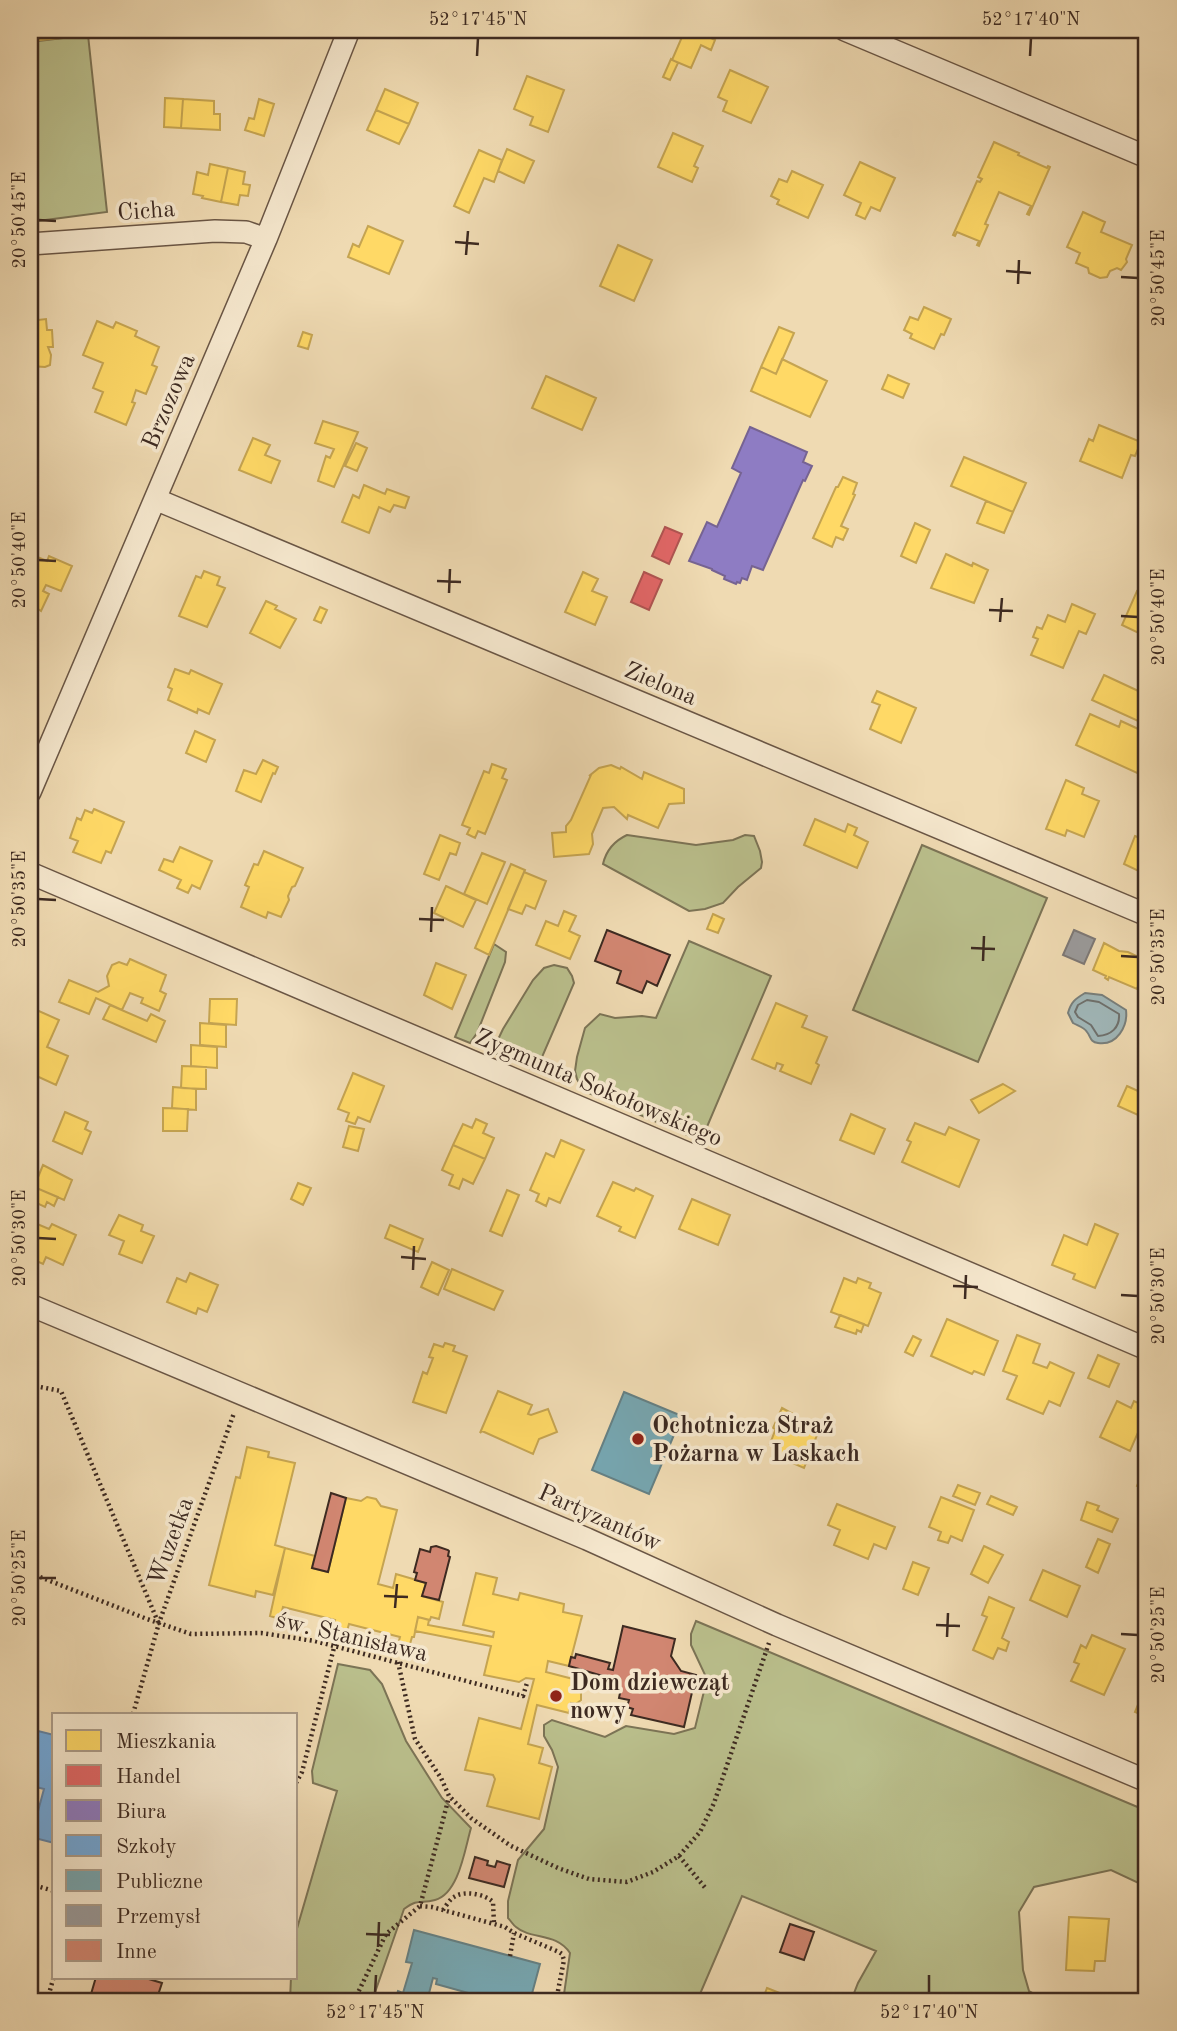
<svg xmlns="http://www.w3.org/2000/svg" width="1177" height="2031" viewBox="0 0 1177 2031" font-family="'Old Standard TT',serif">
	<rect width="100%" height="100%" fill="#efdab2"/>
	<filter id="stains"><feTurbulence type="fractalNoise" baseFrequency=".00286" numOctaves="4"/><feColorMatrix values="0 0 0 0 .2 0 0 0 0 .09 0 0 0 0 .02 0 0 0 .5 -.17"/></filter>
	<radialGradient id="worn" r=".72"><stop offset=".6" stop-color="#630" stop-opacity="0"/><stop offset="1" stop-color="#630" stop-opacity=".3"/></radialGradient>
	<path fill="#babf8c" stroke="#7c7456" stroke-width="2" d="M88,35L107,212L30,222V42Z
		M627,835L696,845L733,840L745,835L754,836L760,851L762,862L761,868L738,887L723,903L705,909L689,911L603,864C606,851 614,841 627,835Z
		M922,845L1047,898L978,1062L853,1010Z
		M689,941L771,976L701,1141L584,1091L577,1079L575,1071L577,1057L585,1028L600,1014L615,1018L642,1016L656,1018Z
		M494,944L506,952L505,962L477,1033L470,1043L455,1037Z
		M554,965L567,968L572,976L574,983L536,1071L492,1052L503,1029L533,980L544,968Z
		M696,1621L1147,1811V1887L1111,1870L1034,1887L1019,1912L1023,1970L1029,1991L1047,2001H851L858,1983L876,1951L742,1896L697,2001H563L570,1953C556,1932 531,1940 516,1927C513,1925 511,1921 508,1918V1901L518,1860L544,1829L558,1767L552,1750L544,1736V1725L552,1720L605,1737L626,1726L674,1734L695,1728L707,1679L691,1645V1634Z
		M338,1664L370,1670L382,1684L406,1741L442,1798L471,1828C465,1848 459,1894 435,1900C420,1904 419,1898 404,1909L372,2001H290L291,1977H296V1932L337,1791L313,1783L312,1771Z"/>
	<path fill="#a0b7b9" stroke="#787f7c" stroke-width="2" d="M1085,993L1102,995L1126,1010C1128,1026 1117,1046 1098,1043C1090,1042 1091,1037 1087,1032C1084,1027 1078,1026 1073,1023C1072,1021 1069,1015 1068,1013C1071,1002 1075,999 1085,993Z"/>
	<path fill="#ffd966" stroke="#c5a451" stroke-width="2" d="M30,30H58L59,38L30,41Z
		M685,30H707L705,35L715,40L711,50L701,45L691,68L672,60Z
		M671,59L678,63L670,80L663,77Z
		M730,70L768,87L751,123L723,111L727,101L718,97Z
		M527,76L564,90L548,132L530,125L533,117L514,109Z
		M385,89L418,103L409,124L376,110Z
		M165,98L183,99L181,128L164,127Z
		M183,99L214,101V114H220V130L181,128Z
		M259,99L274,104L264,136L245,130L249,118L254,119Z
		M376,110L409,124L399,144L367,130Z
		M673,133L703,146L694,166L698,168L692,182L658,167Z
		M994,142L1019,153L1018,155L1047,168L1048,166L1050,167L1029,215L1027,214L1031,206L999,192L985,224L988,225L979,246L977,245L979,241L957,232L955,236L953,235L977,181L980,182L982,179L978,177Z
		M507,149L534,161L524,183L498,171Z
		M479,150L502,160L494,182L484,178L469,213L454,206Z
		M860,162L895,178L880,211L871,207L865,219L856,215L861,203L844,195Z
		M210,164L228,168L221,202L202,198L203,196L193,194L197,172L208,175Z
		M228,168L245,172L243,184L250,185L248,196L240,195L238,205L221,202Z
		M792,171L823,185L808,218L777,204L779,200L771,196L779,179L787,182Z
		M1083,212L1105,222L1101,232L1132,245L1126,259L1127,262L1121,270L1117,268L1110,271L1107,277L1100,278L1089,273L1088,268L1076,263L1080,253L1067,247Z
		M368,226L403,241L389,274L348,257L353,244L359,247Z
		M618,245L652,260L634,301L600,286Z
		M924,307L951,319L944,335L941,334L934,349L910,338L912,334L904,330L910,317L918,320Z
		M46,319L47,330H52L53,347H48L51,355L50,365L45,367L30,366V321Z
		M97,321L113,328L116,322L137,331L135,336L159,347L152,365L157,367L146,394L136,390L132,402L135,403L126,425L95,412L103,392L93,388L103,363L83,355Z
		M779,327L794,333L776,374L761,367Z
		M303,332L312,335L308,349L298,346Z
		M782,359L827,381L810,417L751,391L761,367L776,374Z
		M888,375L909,384L903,398L882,389Z
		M546,376L596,398L582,430L532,408Z
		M323,421L358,432L334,487L318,481L326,456L330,458L334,449L315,443Z
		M1099,425L1141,442L1135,456L1131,455L1122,478L1080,461L1089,439L1093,441Z
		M253,438L270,445L265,455L280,461L271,483L239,470Z
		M356,443L367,448L357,471L345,466Z
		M964,457L1026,483L1013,512L951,486Z
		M843,477L857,483L853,494L855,495L841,526L848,529L843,540L836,537L832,547L813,538L836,487H838Z
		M364,485L385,494L387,489L409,497L405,508L394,505L390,512L379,507L369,533L342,522L353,495L359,498Z
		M986,501L1013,512L1004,533L977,523Z
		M915,523L930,530L916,563L901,556Z
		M30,554L47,561L49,556L72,566L61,591L46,585L43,591L49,594L41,611L38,609L30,614Z
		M946,554L972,566L973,563L988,570L974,603L931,588Z
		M204,571L220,577L217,585L225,588L207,627L179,616L196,576L201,578Z
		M583,572L598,579L592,591L607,597L595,625L565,612Z
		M1137,591L1147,595V637L1122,625Z
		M266,601L277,606L275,609L296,619L280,648L250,633Z
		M1072,604L1095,614L1086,634L1079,631L1063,668L1031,655L1038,639L1033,637L1037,627L1042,629L1048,615L1065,622Z
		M320,607L327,610L321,623L314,620Z
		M175,669L189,674L191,670L222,684L209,714L198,709L197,713L168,700L172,689L168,687Z
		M1104,675L1147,695V725L1092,700Z
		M877,691L916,708L901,743L870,729L880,705L872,702Z
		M1090,714L1119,727L1121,721L1147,733L1146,777L1076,745Z
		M195,731L215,740L206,762L186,753Z
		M263,760L278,767L275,774L273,773L261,802L236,791L244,770L256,774Z
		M492,764L506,769L502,778L507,780L485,834L478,831L475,838L467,834L470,828L462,825L484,771L489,773Z
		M611,765L620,769L621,767L642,779L644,772L684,789V803L669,804L658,828L628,815L627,819L614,807L603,808L592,834L593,844L589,854L554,857L552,833L566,832V826L571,820L591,775L589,776L599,768Z
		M1066,780L1084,788L1082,794L1099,801L1084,837L1067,830L1065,836L1046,829Z
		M94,809L124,822L111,853L106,851L101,863L73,852L78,841L70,838L77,818L81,820L85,810L92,813Z
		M815,819L845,832L848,824L857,828L854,835L868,842L857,868L804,845Z
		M440,835L460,843L456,855L450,853L439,880L424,874Z
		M1135,836L1147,841V875L1124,864Z
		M180,847L212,861L200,889L192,885L188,893L177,888L181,880L159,870L164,859L173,862Z
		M264,851L303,868L295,886L292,887L288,896L289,900L281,917L268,912L266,918L241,907L249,887L245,885L254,864L258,865Z
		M482,853L505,862L487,904L464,894Z
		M511,864L525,870L489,955L475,948Z
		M524,872L546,881L535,909L526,905L522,914L508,909Z
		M446,886L476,900L463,927L434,913Z
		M564,911L576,916L569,931L580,936L570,959L536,945L546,921L558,926Z
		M713,914L724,919L718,933L707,929Z
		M1104,943L1119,951L1128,952L1147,961L1137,989L1109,977L1108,980L1105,978L1106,976L1093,970Z
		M130,959L166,975L160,991L166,994L159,1011L141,1003L143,998L130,993L122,1010L96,998L89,1014L59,1002L69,980L98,992L109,986L107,976L112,965L119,962L127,965Z
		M436,963L466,975L452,1009L424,995Z
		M210,999H237L236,1025L209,1023Z
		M776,1003L807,1016L802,1027L827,1037L816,1063L819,1065L811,1084L780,1071L783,1065L777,1063L775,1069L752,1059Z
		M110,1005L147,1021L151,1014L165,1021L156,1042L103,1019Z
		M32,1008L59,1020L47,1047L68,1056L56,1085L30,1073V1013Z
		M200,1023L226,1025V1047L200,1045Z
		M191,1045L217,1047V1068L191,1066Z
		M182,1066L206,1067V1089L181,1088Z
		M353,1073L384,1086L370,1122L358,1117L355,1124L346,1121L349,1113L338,1109Z
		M1003,1084L1015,1091L979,1113L971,1100Z
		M1127,1086L1147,1095L1138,1115L1118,1106Z
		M173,1087L196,1089V1110L172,1108Z
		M163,1108L188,1109L187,1131H163Z
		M65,1112L88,1122L85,1129L91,1132L82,1154L53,1141Z
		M851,1114L885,1129L874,1154L840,1140Z
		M476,1119L487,1124L483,1133L494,1138L485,1159L453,1145L463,1124L472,1128Z
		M915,1123L945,1135L949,1127L979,1140L959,1187L902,1162L911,1142L907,1140Z
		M349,1126L364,1129L358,1151L343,1147Z
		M561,1140L584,1150L560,1203L549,1198L546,1206L536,1201L539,1194L530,1190L546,1153L554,1157Z
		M453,1145L485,1159L473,1184L463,1179L459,1189L449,1185L453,1175L442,1170Z
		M43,1165L72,1180L64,1200L34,1187Z
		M613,1182L634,1191L636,1188L653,1196L635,1238L619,1231L621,1227L597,1216Z
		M298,1183L311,1188L303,1205L291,1199Z
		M34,1187L58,1197L54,1206L47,1202L45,1207L30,1200Z
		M507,1190L519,1195L502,1236L490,1231Z
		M692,1199L730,1215L718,1245L679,1229Z
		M119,1215L143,1225L141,1231L154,1236L142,1263L119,1254L124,1241L109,1235Z
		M30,1221L49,1229L52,1224L76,1235L63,1265L46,1257L43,1264L30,1258Z
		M1095,1224L1118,1234L1095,1288L1073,1279L1075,1274L1052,1265L1064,1235L1087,1245Z
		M390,1225L423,1239L418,1252L385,1238Z
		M432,1262L449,1270L438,1295L421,1287Z
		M452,1269L503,1291L494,1310L444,1289Z
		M190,1273L218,1285L207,1312L198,1308L196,1314L167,1302L177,1278L186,1282Z
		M844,1278L856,1283L858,1278L871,1283L869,1288L881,1293L868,1326L831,1312Z
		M840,1315L864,1324L861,1332L857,1330L856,1334L835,1327Z
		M947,1319L998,1341L984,1375L974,1371L972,1374L931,1356Z
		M1017,1335L1040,1344L1033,1363L1047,1368L1050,1362L1074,1373L1060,1406L1049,1401L1043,1414L1007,1399L1017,1376L1003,1371Z
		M913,1336L921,1340L913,1356L905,1352Z
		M445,1343L455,1346L453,1351L467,1356L446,1413L413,1402L423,1372L427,1374L433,1358L429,1357L434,1344L443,1347Z
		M1098,1355L1119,1364L1109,1387L1088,1378Z
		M498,1391L532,1405L528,1414L531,1415L548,1409L557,1432L539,1439L533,1454L482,1431L480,1433Z
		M1117,1401L1131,1408L1134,1401L1147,1407L1146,1414L1130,1451L1100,1437Z
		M782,1408L793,1414L791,1413L784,1431L773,1428Z
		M787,1422L817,1435L804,1468L774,1455L777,1447L770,1444L776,1428L784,1431Z
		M247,1447L269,1452L268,1457L295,1463L275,1545L285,1548L273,1595L256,1591L255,1597L209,1585L236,1477L240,1478Z
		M1147,1461V1490L1137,1486Z
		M958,1485L980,1493L975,1505L953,1496Z
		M991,1496L1017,1507L1013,1515L987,1504Z
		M367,1497L376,1499L381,1506L397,1510L378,1584L393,1588L396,1574L413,1579L426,1583L422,1596L443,1602L439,1619L431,1617L430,1620L418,1617L414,1637H412L408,1651L397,1648L400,1637L349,1624L345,1638L331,1635L335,1620L283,1607L280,1619L270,1616L285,1548L315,1556L312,1568L328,1572L346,1498L361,1501Z
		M941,1497L974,1510L962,1541L951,1536L948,1543L938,1540L941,1532L929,1527Z
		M1087,1502L1099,1506L1097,1510L1118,1519L1112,1532L1081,1520Z
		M837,1504L895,1527L886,1549L874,1544L868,1559L834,1545L840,1530L828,1525Z
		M1098,1539L1110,1544L1098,1573L1086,1567Z
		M984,1546L1003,1555L988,1583L971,1574Z
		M913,1562L929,1568L918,1595L903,1589Z
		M1043,1570L1080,1586L1067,1617L1030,1600Z
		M476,1573L497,1578L493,1594L518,1600L520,1593L564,1604L563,1612L582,1616L569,1666L548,1661L546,1672L577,1680L575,1689L581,1693V1700L576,1704L571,1703L569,1713L537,1705L528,1744L543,1748L539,1763L552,1767L539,1819L487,1806L495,1779L493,1775L465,1770L479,1718L521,1729L534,1679L526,1678L519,1682L484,1675L491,1646L415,1631L418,1617L429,1620L428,1625L493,1637L494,1632L463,1625Z
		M989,1597L1014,1608L1002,1638L1009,1642L1006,1651L998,1648L993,1659L973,1650L987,1617L982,1615Z
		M1092,1635L1125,1649L1104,1695L1071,1681L1079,1664L1074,1662L1081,1645L1086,1648Z
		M1147,1683V1717L1135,1712Z
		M1069,1917L1109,1919L1105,1961H1095L1094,1971L1066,1970Z
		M767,1988L795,1999L794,2001H762Z"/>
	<path fill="#e06666" stroke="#af5451" stroke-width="2" d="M665,527L682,534L669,564L652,556Z
		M644,572L662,580L649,610L631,602Z"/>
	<path fill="#8e7cc3" stroke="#766392" stroke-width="2" d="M750,427L807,452L803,462L812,466L805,481L803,480L763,570L752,566L747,580L742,578L740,583L737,582L736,584L724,579L725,576L712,570V569L689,561L707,522L717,527L741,473L732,468Z"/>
	<path fill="#6fa8dc" stroke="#6082a4" stroke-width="2" d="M30,1729L54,1735V1843L31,1837L44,1789L36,1787L33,1797L30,1796Z"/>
	<path fill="#76a5af" stroke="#658084" stroke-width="2" d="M624,1392L682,1416L649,1494L592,1470Z
		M414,1930L540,1964L530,2001H497L436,1984L437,1979L433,1978L427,2001H395L398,1991L403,1993L412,1963L406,1962Z"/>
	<path fill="#999" stroke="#7d7875" stroke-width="2" d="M1074,930L1095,939L1084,964L1063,955Z"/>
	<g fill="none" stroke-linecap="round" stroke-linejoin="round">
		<path stroke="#6e706d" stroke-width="2" d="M1087,1000L1099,1002L1119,1014C1120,1028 1111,1035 1098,1036L1091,1025L1078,1017L1075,1012L1078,1005Z"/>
	</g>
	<path fill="#d18671" stroke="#3d2a21" stroke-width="2" d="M607,930L670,955L657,986L647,981L642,993L617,983L621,971L595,961Z
		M331,1493L346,1498L328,1572L312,1568Z
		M436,1546L448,1550L449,1551L448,1556L450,1557L439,1600L422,1596L426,1583L415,1580L417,1573L414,1572L420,1549L430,1552L431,1547Z
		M623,1626L675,1639L671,1656L681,1671L696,1675L684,1727L631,1715L633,1709L627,1707L629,1700L619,1698L621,1688L614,1686L616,1680L569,1666L571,1657L575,1658L576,1654L610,1663L608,1669L613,1670Z
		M475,1857L488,1861L487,1865L495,1867L497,1861L510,1865L504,1887L469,1878Z
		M790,1924L814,1932L804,1960L780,1952Z
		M30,1958L36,1960L30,1983Z
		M96,1977H142L162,1983L156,2001L130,1995L128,2001H89Z"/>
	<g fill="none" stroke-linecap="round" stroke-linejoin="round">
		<g stroke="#6a5645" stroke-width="24">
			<path id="minor" d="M845,30L1147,157
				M30,244L215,231L246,232L266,239
				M155,499L1147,915
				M30,792L266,239L349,30
				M30,873L1147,1349
				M30,1305L587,1539L777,1625L1147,1781"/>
		</g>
		<path stroke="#3d2a21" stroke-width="4.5" stroke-dasharray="2 3.5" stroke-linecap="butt" d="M30,1385L61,1391L158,1622
			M30,1573L147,1619L191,1634L261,1633L315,1641L523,1696L527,1683
			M398,1662L415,1739L441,1778L449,1796L471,1818L511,1846L558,1868L589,1879L627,1882L653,1872L679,1856L700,1832L714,1803L769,1643
			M133,1714L159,1623L234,1413
			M296,1783L302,1772L337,1636
			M679,1856L707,1890
			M30,1884L54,1891
			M420,1906L432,1907L505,1927L514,1933L559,1952L562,1954L564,1960L556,2001
			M443,1910C446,1906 450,1899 454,1897C464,1890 485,1894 493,1902L494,1924
			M510,1956L514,1933
			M47,2001L54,1976
			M356,2001L355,1999L386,1934L420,1906L449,1797"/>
		<use href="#minor" stroke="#f5e7cd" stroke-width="21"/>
	</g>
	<path fill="none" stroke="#3d2a21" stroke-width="2.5" d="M477,56L478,38M1030,56L1031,38M38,220L56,221M455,242L479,244M466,255L468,231M1006,271L1031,273M1121,277L1138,278M1018,284L1019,260M38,560L56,561M437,581L461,582M449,593L450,569M989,610L1013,611M1121,616L1138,617M1000,622L1002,598M38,899L56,900M419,919L444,920M431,932L432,907M971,948L995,949M1121,956L1138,957M983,961L984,936M38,1238L56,1239M401,1257L426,1259M413,1270L414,1246M953,1286L978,1287M1121,1295L1138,1296M965,1299L966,1275M38,1578H56M384,1596L408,1597M395,1608L397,1584M936,1625L960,1626M1121,1634L1138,1635M947,1637L948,1613M366,1934L390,1935M378,1947L379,1922M375,1993L376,1975M929,1993V1975"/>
	<g fill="#8f2418" stroke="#f5e7cd" stroke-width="2.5">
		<circle cx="638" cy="1439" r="7"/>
		<circle cx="556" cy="1696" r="7"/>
	</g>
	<g text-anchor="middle" stroke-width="7" stroke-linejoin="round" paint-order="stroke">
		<g font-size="24" fill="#3d2a21" stroke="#f5e7cd">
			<text transform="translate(146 210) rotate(-4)" y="8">Cicha</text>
			<text transform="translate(168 401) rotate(-67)" y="8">Brzozowa</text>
			<text transform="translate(661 683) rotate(23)" y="8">Zielona</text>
			<text transform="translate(599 1087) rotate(23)" y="8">Zygmunta Sokołowskiego</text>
			<text transform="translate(600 1517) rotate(24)" y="8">Partyzantów</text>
			<text transform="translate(170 1541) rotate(-70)" y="8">Wuzetka</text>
			<text transform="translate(352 1636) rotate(13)" y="8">św. Stanisława</text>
		</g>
		<g font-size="24" font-weight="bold" fill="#3d2a21" stroke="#f5e7cd" text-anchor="start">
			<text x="652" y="1433">Ochotnicza Straż<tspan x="652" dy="28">Pożarna w Laskach</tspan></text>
			<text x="570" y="1690">Dom dziewcząt<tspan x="570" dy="28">nowy</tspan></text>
		</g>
	</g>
	<rect width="1177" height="2031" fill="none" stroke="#efdab2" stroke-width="77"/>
	<rect x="52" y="1713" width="245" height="266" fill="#f5e7cd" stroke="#ab9b88" stroke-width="2"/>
	<rect x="66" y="1730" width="35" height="21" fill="#ffd966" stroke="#ab9b88" stroke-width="2"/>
	<text x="116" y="1748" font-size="21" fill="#3d2a21">Mieszkania</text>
	<rect x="66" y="1765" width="35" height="21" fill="#e06666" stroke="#ab9b88" stroke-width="2"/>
	<text x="116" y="1783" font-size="21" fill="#3d2a21">Handel</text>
	<rect x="66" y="1800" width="35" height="21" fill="#8e7cc3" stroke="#ab9b88" stroke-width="2"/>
	<text x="116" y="1818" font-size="21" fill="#3d2a21">Biura</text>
	<rect x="66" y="1835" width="35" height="21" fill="#6fa8dc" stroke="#ab9b88" stroke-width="2"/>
	<text x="116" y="1853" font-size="21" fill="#3d2a21">Szkoły</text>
	<rect x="66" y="1870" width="35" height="21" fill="#76a5af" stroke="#ab9b88" stroke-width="2"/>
	<text x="116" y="1888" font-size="21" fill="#3d2a21">Publiczne</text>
	<rect x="66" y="1905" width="35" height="21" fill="#999999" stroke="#ab9b88" stroke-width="2"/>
	<text x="116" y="1923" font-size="21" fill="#3d2a21">Przemysł</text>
	<rect x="66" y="1940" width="35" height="21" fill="#d18671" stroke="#ab9b88" stroke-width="2"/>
	<text x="116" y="1958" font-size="21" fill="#3d2a21">Inne</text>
	<rect x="38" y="38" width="1100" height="1955" fill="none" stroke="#3d2a21" stroke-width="2.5"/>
	<g font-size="18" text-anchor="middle" fill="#3d2a21">
		<text x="478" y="25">52°17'45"N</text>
		<text x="1031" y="25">52°17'40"N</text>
		<text transform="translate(19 220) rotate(-90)" y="6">20°50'45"E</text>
		<text transform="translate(1158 278) rotate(-90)" y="6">20°50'45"E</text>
		<text transform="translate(19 560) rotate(-90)" y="6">20°50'40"E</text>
		<text transform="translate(1158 617) rotate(-90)" y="6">20°50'40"E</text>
		<text transform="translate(19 899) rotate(-90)" y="6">20°50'35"E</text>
		<text transform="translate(1158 957) rotate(-90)" y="6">20°50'35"E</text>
		<text transform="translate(19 1238) rotate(-90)" y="6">20°50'30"E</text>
		<text transform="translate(1158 1296) rotate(-90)" y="6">20°50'30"E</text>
		<text transform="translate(19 1578) rotate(-90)" y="6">20°50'25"E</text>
		<text transform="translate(1158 1635) rotate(-90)" y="6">20°50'25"E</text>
		<text x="375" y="2018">52°17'45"N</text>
		<text x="929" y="2018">52°17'40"N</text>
	</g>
	<rect width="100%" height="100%" filter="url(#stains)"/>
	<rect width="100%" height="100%" fill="url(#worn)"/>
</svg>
